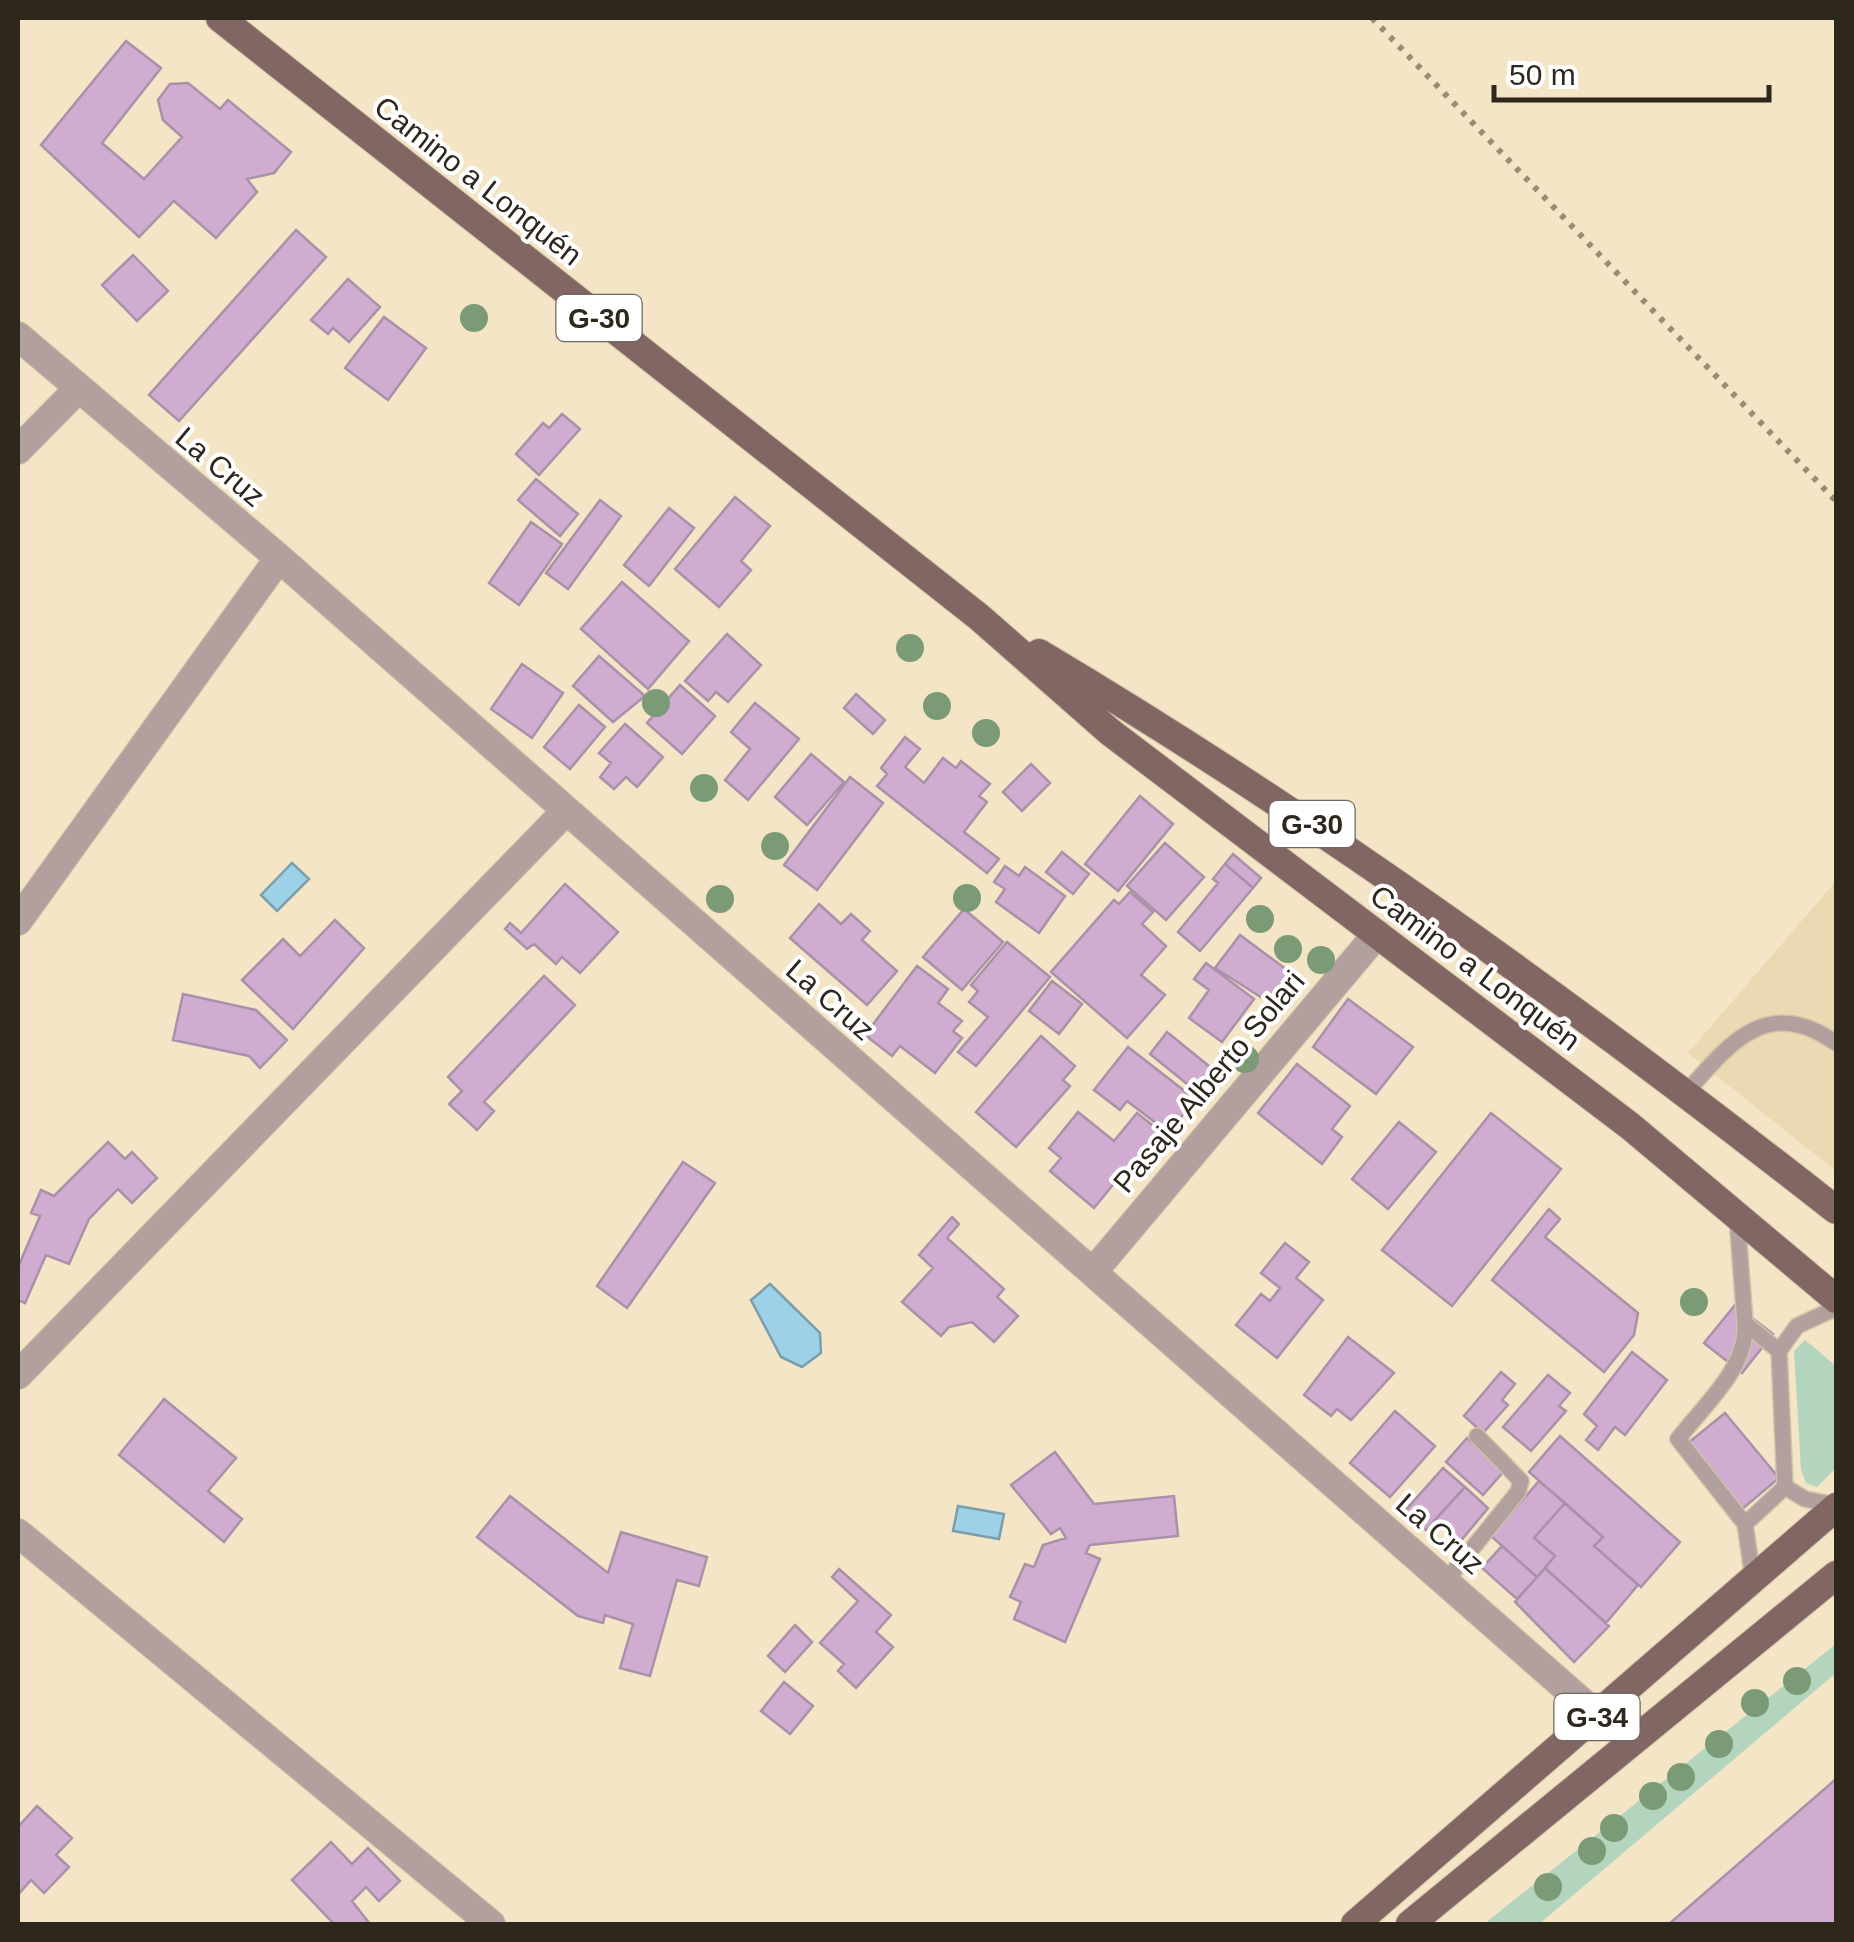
<svg xmlns="http://www.w3.org/2000/svg" width="1854" height="1942" viewBox="0 0 1854 1942" font-family="Helvetica,sans-serif">
	<rect width="100%" height="100%" fill="#f3e5c5"/>
	<path fill="#ead9b2" d="M1836,881V1171L1688,1053Z"/>
	<path fill="#b4d5bd" d="M1805,1340L1836,1366V1468L1817,1487L1806,1483L1801,1470L1794,1351Z
		M1836,1644V1673L1539,1924H1484Z"/>
	<path fill="#9cd1e8" stroke="#7b9eab" stroke-width="2.5" d="M292,863L309,879L277,911L261,895Z
		M770,1284L820,1333L821,1353L802,1367L781,1357L751,1300Z
		M958,1506L1004,1514L999,1539L953,1531Z"/>
	<path fill="#cfacd0" stroke="#a891a9" stroke-width="2.5" d="M126,41L161,68L102,143L144,179L182,137L163,120L158,100L170,84L188,83L220,109L228,100L291,152L274,173L247,179L257,192L216,238L174,201L139,237L41,145Z
		M296,230L326,257L179,421L149,395Z
		M133,255L168,291L137,321L102,285Z
		M348,279L380,307L349,342L333,328L328,334L311,320Z
		M384,317L426,348L388,400L345,368Z
		M562,414L580,429L539,475L516,454L543,423L549,428Z
		M536,479L578,514L560,536L518,500Z
		M735,497L770,526L741,561L751,570L719,607L675,569Z
		M600,500L621,516L568,589L546,573Z
		M669,508L694,528L649,586L624,565Z
		M531,522L562,544L519,605L489,583Z
		M622,582L689,641L648,689L581,629Z
		M727,634L761,665L728,702L716,692L708,701L685,681Z
		M599,656L645,696L613,722L573,686Z
		M522,664L563,693L532,738L491,709Z
		M680,685L715,716L682,754L647,723Z
		M856,694L885,720L873,734L844,708Z
		M755,703L799,739L748,800L725,780L750,749L731,732Z
		M579,705L605,727L570,769L544,747Z
		M625,724L663,757L637,787L626,777L614,789L600,777L611,763L599,753Z
		M905,737L920,749L905,767L924,783L943,758L956,768L961,761L990,784L979,796L987,802L964,832L999,859L987,873L877,786L887,774L881,768Z
		M811,754L844,782L807,825L775,797Z
		M1031,764L1050,783L1022,811L1003,792Z
		M850,777L883,803L817,890L784,865Z
		M1140,796L1173,824L1118,891L1085,864Z
		M1165,843L1204,877L1166,920L1127,886Z
		M1062,852L1089,874L1073,894L1046,872Z
		M1233,854L1261,878L1253,888L1225,864Z
		M1225,864L1253,888L1200,951L1178,932L1218,883L1213,879Z
		M1005,866L1019,876L1025,867L1065,896L1039,933L996,902L1005,889L994,882Z
		M565,884L618,932L580,973L562,957L556,964L534,944L527,949L505,929L510,923L521,933Z
		M1130,892L1153,912L1142,924L1166,946L1141,975L1165,995L1127,1038L1051,972L1114,900L1119,904Z
		M819,904L841,924L851,914L870,931L862,940L897,971L867,1005L790,938Z
		M964,909L1003,942L962,990L923,957Z
		M335,920L364,948L293,1029L242,980L283,939L300,956Z
		M1240,935L1294,975L1273,1005L1215,968Z
		M1007,942L1050,977L976,1066L958,1052L988,1017L969,1002L978,991L971,985Z
		M1206,963L1254,999L1222,1042L1189,1018L1209,990L1194,979Z
		M917,966L948,989L938,1003L962,1021L953,1031L962,1038L935,1073L900,1046L892,1056L865,1035Z
		M544,976L575,1005L484,1102L494,1111L477,1130L449,1104L462,1091L448,1077Z
		M1052,981L1082,1004L1059,1034L1029,1011Z
		M183,994L256,1010L287,1040L260,1068L249,1056L173,1040Z
		M1348,999L1413,1047L1376,1094L1313,1047Z
		M1167,1032L1220,1075L1202,1096L1150,1054Z
		M1041,1036L1075,1066L1063,1080L1070,1086L1016,1147L976,1112Z
		M1128,1047L1195,1099L1169,1133L1127,1101L1120,1110L1094,1090Z
		M1297,1064L1350,1106L1332,1129L1342,1137L1322,1164L1258,1113Z
		M1078,1112L1114,1141L1137,1113L1166,1136L1129,1181L1121,1175L1094,1208L1050,1171L1061,1158L1049,1148Z
		M1491,1113L1561,1169L1452,1306L1382,1250Z
		M1399,1122L1436,1152L1388,1209L1352,1179Z
		M108,1142L125,1159L132,1152L157,1178L132,1203L118,1189L89,1219L69,1264L46,1255L25,1303L18,1300V1267L40,1216L31,1213L41,1190L54,1196Z
		M683,1162L715,1183L627,1308L597,1286Z
		M1549,1209L1560,1219L1545,1237L1638,1313L1634,1335L1604,1372L1492,1280Z
		M952,1217L959,1224L947,1238L1004,1289L997,1297L1018,1316L994,1342L972,1322L949,1327L941,1336L902,1302L933,1268L919,1255Z
		M1285,1243L1309,1262L1296,1278L1323,1300L1277,1358L1236,1325L1261,1294L1270,1301L1280,1288L1261,1273Z
		M1735,1305L1773,1334L1742,1373L1704,1343Z
		M1348,1337L1394,1373L1351,1420L1337,1409L1331,1416L1304,1395Z
		M1632,1352L1667,1380L1625,1435L1615,1427L1598,1450L1586,1440L1597,1426L1584,1414Z
		M1501,1372L1515,1384L1502,1400L1508,1405L1483,1433L1464,1416Z
		M1548,1375L1570,1393L1559,1406L1566,1411L1531,1451L1503,1427Z
		M164,1399L236,1458L208,1491L242,1519L224,1542L119,1455Z
		M1395,1411L1435,1446L1390,1497L1350,1463Z
		M1725,1413L1779,1478L1741,1510L1687,1444Z
		M1560,1436L1680,1542L1641,1587L1594,1546L1603,1537L1529,1472Z
		M1467,1438L1504,1471L1483,1495L1446,1462Z
		M1055,1452L1094,1504L1174,1496L1178,1536L1090,1545L1086,1553L1100,1559L1065,1642L1014,1619L1021,1602L1010,1597L1025,1564L1034,1567L1043,1545L1066,1538L1060,1528L1051,1534L1011,1485Z
		M1443,1468L1465,1487L1426,1530L1405,1511Z
		M1539,1481L1565,1503L1534,1538L1555,1556L1537,1577L1491,1536Z
		M1465,1487L1488,1508L1459,1543L1434,1521Z
		M510,1496L608,1573L621,1532L707,1557L699,1586L677,1580L650,1676L620,1668L633,1624L605,1615L603,1623L578,1616L477,1537Z
		M1565,1503L1603,1537L1594,1546L1638,1585L1606,1623L1545,1568L1555,1556L1534,1538Z
		M1502,1546L1537,1577L1517,1599L1482,1568Z
		M1545,1568L1609,1626L1574,1662L1515,1602Z
		M839,1569L891,1615L876,1632L893,1647L856,1688L838,1671L844,1664L820,1643L858,1601L832,1577Z
		M795,1625L812,1642L785,1672L768,1656Z
		M784,1682L813,1706L790,1734L761,1711Z
		M1836,1779V1924H1669Z
		M37,1806L72,1838L56,1855L69,1867L44,1893L31,1880L18,1895V1827Z
		M331,1842L352,1864L368,1848L400,1881L379,1901L366,1887L352,1901L370,1924H334L292,1880Z"/>
	<g fill="none" stroke-linecap="round" stroke-linejoin="round">
		<g stroke="#d0c3a7" stroke-width="18">
			<path id="service" d="M1686,1093C1730,1042 1768,995 1836,1043
				M1737,1217L1745,1323
				M1745,1323L1779,1351L1785,1487L1745,1524L1678,1439C1704,1405 1748,1368 1745,1323Z
				M1779,1351L1797,1326L1836,1308
				M1785,1487L1805,1499L1836,1505
				M1745,1524L1753,1579
				M1445,1582L1518,1492L1521,1481L1477,1436"/>
		</g>
		<g stroke="#d0c3a7" stroke-width="30">
			<path id="minor" d="M18,336L279,558L1598,1716
				M18,450L78,389
				M18,921L279,558
				M1093,1272L1377,934
				M18,1375L565,812
				M18,1533L491,1924"/>
		</g>
		<g stroke="#d0c3a7" stroke-width="30">
			<path id="primary" d="M220,18L979,617L1110,732L1630,1126L1836,1299
				M1039,653C1318,819 1581,1010 1836,1210
				M1355,1924L1836,1507
				M1410,1924L1836,1575"/>
		</g>
		<path stroke="#978d76" stroke-width="6" stroke-dasharray="5 8" stroke-linecap="butt" d="M1372,18L1836,501"/>
		<use href="#service" stroke="#b1a09e" stroke-width="15"/>
		<use href="#minor" stroke="#b1a09e" stroke-width="28"/>
		<use href="#primary" stroke="#826663" stroke-width="28"/>
	</g>
	<g fill="#7b9a76">
		<circle cx="474" cy="318" r="14"/>
		<circle cx="910" cy="648" r="14"/>
		<circle cx="656" cy="703" r="14"/>
		<circle cx="937" cy="706" r="14"/>
		<circle cx="986" cy="733" r="14"/>
		<circle cx="704" cy="788" r="14"/>
		<circle cx="775" cy="846" r="14"/>
		<circle cx="967" cy="898" r="14"/>
		<circle cx="720" cy="899" r="14"/>
		<circle cx="1260" cy="919" r="14"/>
		<circle cx="1288" cy="949" r="14"/>
		<circle cx="1321" cy="960" r="14"/>
		<circle cx="1245" cy="1059" r="14"/>
		<circle cx="1694" cy="1302" r="14"/>
		<circle cx="1797" cy="1681" r="14"/>
		<circle cx="1755" cy="1703" r="14"/>
		<circle cx="1719" cy="1744" r="14"/>
		<circle cx="1681" cy="1777" r="14"/>
		<circle cx="1653" cy="1796" r="14"/>
		<circle cx="1614" cy="1828" r="14"/>
		<circle cx="1592" cy="1851" r="14"/>
		<circle cx="1548" cy="1887" r="14"/>
	</g>
	<g text-anchor="middle" stroke-width="8" stroke-linejoin="round" paint-order="stroke">
		<g fill="#fff" stroke="#6d6860" stroke-width="2.5">
			<rect x="556.5" y="295" width="85" height="46" rx="8"/>
			<rect x="1269.5" y="801" width="85" height="46" rx="8"/>
			<rect x="1554.5" y="1694" width="85" height="46" rx="8"/>
		</g>
		<g font-size="28" font-weight="bold" fill="#2e281c">
			<text x="599" y="328">G-30</text>
			<text x="1312" y="834">G-30</text>
			<text x="1597" y="1727">G-34</text>
		</g>
		<g font-size="30" fill="#2e281c" stroke="#fff">
			<text transform="translate(478 181) rotate(38)" y="10">Camino a Lonquén</text>
			<text transform="translate(220 467) rotate(40)" y="10">La Cruz</text>
			<text transform="translate(1475 968) rotate(37)" y="10">Camino a Lonquén</text>
			<text transform="translate(830 1000) rotate(41)" y="10">La Cruz</text>
			<text transform="translate(1209 1082) rotate(-50)" y="10">Pasaje Alberto Solari</text>
			<text transform="translate(1440 1534) rotate(41)" y="10">La Cruz</text>
		</g>
	</g>
	<rect width="1854" height="1942" fill="none" stroke="#2e281c" stroke-width="40"/>
	<path d="M1494 85v15h275v-15" fill="none" stroke="#2e281c" stroke-width="5"/>
	<text x="1509" y="85" font-size="30" fill="#2e281c" stroke="#ffffff" stroke-width="8" paint-order="stroke">50 m</text>
</svg>
